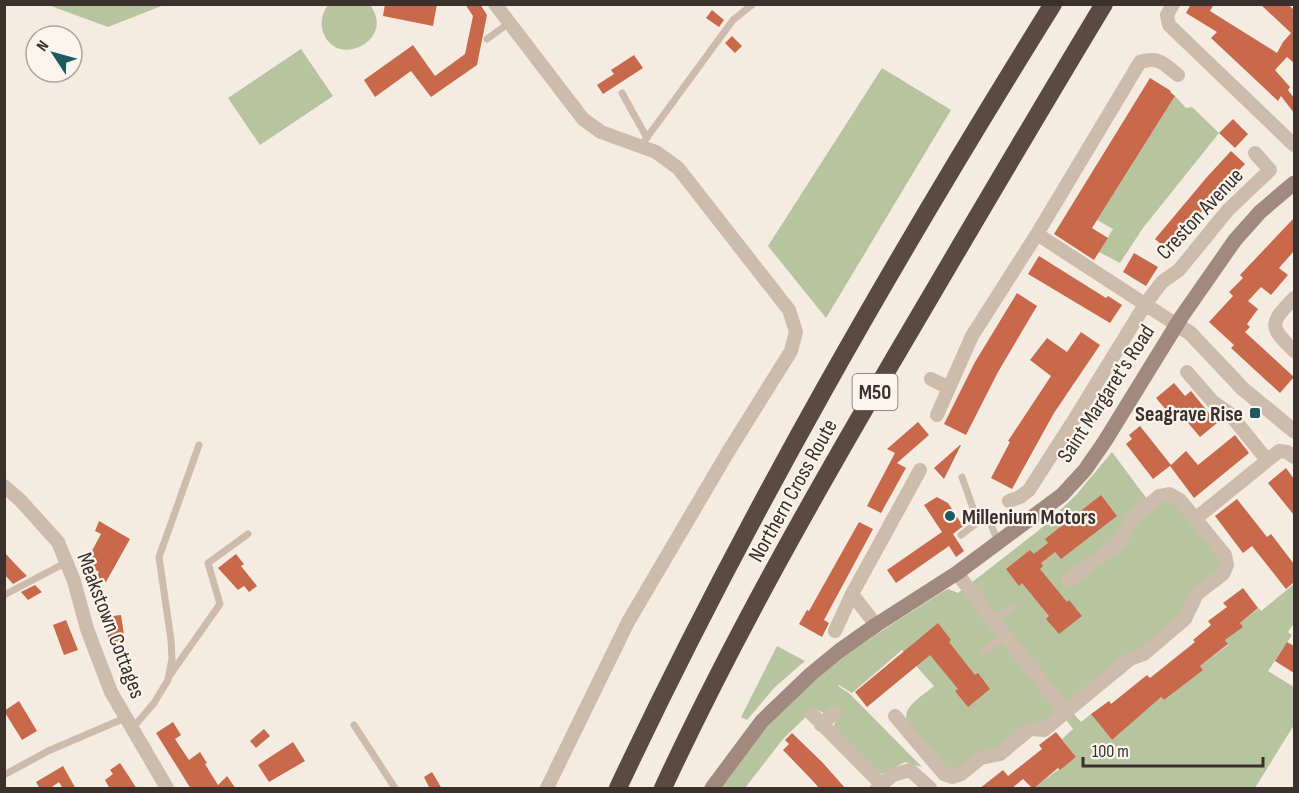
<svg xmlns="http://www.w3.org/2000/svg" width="1299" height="793" viewBox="0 0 1299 793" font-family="'Sofia Sans Condensed',sans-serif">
	<rect width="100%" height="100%" fill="#f4ebe1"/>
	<path fill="#b8c4a0" d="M48,5H164L108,27Z
		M328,5H370C397,40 336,70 323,32C320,22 322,13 328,5Z
		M301,49L333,96L260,145L228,98Z
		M882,68L951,110L826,318L768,246Z
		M1175,96L1186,108L1192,107L1219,133L1143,228L1120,263L1099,252L1113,229L1097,220Z
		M1112,452L1150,503L1169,494L1227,564L1185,619L1043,729L964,770L943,771C931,757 896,726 909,708C915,699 926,693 934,686L902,650L852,693L839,685L838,686L849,693L922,767L905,762L882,774L877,772L836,731L834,725L836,720C828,714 822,713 815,708L783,739L745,788H721C743,755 767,724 796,696C840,655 893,624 942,592L948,589L958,593L1038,531L1076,495Z
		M1294,584V623L1288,632L1292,635L1268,671L1294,687V725L1255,788H1033L1076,757L1062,739L1073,729L1066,720L1073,713L1081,722L1091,714L1112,740L1128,726L1127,724L1161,697L1164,700L1202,670L1200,666L1228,645L1225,640L1242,627L1240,623L1259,608L1261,611Z
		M777,646L805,661L775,687L747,720L741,717Z"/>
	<path fill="#c8694b" d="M385,4H437L433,26L383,16Z
		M465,4H480L487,15L477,65L431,97L411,71L375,97L364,80L413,45L435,76L465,54L473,16Z
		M1191,4H1214L1210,11L1277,53L1283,42L1291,33L1260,4H1288L1294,10V63L1287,57L1275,70L1290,87L1288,90L1294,98V113L1281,96L1278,101L1211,38L1217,32L1186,13Z
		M712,10L724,20L719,27L706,18Z
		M732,36L742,46L735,53L725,43Z
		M634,55L643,68L603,94L597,85L614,74L611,70Z
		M1150,78L1171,91L1170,92L1175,96L1092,228L1108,238L1094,260L1054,234Z
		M1233,119L1248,134L1235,148L1219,133Z
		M1231,151L1245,164L1215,195L1169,251L1155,239L1207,177Z
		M1294,218V251L1279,268L1288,275L1271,295L1261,287L1248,301L1258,309L1247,324L1250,327L1245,332L1294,377L1280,393L1231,348L1234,345L1209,322L1233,296L1229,292L1243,278L1240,275Z
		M1134,253L1158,267L1146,286L1123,272Z
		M1039,256L1106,298L1108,296L1122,305L1110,323L1028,274Z
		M1017,293L1037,306L998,372L966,435L944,424L975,362Z
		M1081,332L1100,345L1054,413L1012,489L991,478L1010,442L1008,441L1051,376L1030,360L1047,338L1067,352Z
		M1174,383L1185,396L1191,391L1217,423L1200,437L1173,405L1167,411L1156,398Z
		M918,422L929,435L897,463L906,468L881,513L867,506L895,453L887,449Z
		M1140,426L1171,465L1186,451L1198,465L1235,435L1249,453L1194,498L1170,466L1153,479L1126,444L1132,439L1129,435Z
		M960,445H961L944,479L934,468Z
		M1286,468L1294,479V515L1268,483Z
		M1101,495L1117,516L1061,559L1055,552L1041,563L1043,566L1040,569L1067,602L1069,600L1082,616L1059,634L1046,619L1049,616L1022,583L1019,586L1006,569L1030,550L1034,554L1048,543L1045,539Z
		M937,497L948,503L963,526L953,534L964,551L956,557L949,546L896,583L887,570L942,532L924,505Z
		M1237,499L1267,537L1271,534L1294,564V582L1286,589L1252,546L1243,553L1215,516Z
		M99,521L130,539L106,582L96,577L99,572L85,564L101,534L95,531Z
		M859,522L873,529L824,620L829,623L822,637L799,624L807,610L809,611Z
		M4,552L18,567L27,576L13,584L4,574Z
		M236,554L244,564L241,566L257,586L249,592L244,586L238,590L218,568Z
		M35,585L42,592L28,600L21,592Z
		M1243,588L1258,608L1240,623L1243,627L1225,640L1228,644L1200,666L1203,670L1164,700L1161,697L1112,740L1091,714L1109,701L1111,704L1147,675L1150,678L1195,642L1193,640L1211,625L1208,621L1227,607L1223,603Z
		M121,615L125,641L109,643L105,617Z
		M66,620L78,650L64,655L53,625Z
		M938,623L951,640L949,642L975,675L978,673L990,689L968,707L955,691L958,689L930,655L867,707L855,692Z
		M1287,642L1294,646V673L1275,661Z
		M19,701L37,731L22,740L4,711Z
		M173,722L181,735L175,739L189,760L200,752L207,763L205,764L218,785L227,776L236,789H191L156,733Z
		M264,729L270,736L256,748L250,741Z
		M1056,732L1076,757L1060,770L1058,768L1033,789L1023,779L1011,789H979L1003,770L1008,776L1042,749L1039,745Z
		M792,733L822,762L846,789H820L811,779L783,750L789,744L785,740Z
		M293,742L305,761L269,782L258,765Z
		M120,763L128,775L137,789H110L105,780L113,774L110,770Z
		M63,766L76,789H63L59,782L49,789H40L36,782Z
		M432,772L442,789H430L424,777Z"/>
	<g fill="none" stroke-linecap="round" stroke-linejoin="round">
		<path stroke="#cdbbac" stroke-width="7" d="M487,39L509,23
			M622,93L647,138
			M640,147L733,20L753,4
			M986,511L994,532L999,541
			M961,535L978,522L962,477
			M4,595L67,562
			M993,621L1013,606
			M985,651L1004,635
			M170,675L220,604L208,563L248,534
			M354,725L395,788
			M131,730L154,703L168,680L172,659L171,640L159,557L199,445
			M4,775L48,751L125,718"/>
		<path stroke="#cdbbac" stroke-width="14" d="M495,4L583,119L601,132L656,152L678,168L789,310L796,332L791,351L728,452L628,622L547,788
			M1173,4L1167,15L1169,25L1294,145
			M1037,234L1177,325
			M1294,298C1270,323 1268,326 1294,351
			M1187,372L1213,402L1229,413L1267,460
			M931,379L949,388
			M937,415L972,336L1037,234L1140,62C1159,56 1164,64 1178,75
			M4,486L20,500L58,542L74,581L87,629L111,692L167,788
			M1009,501L1020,497L1029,490L1074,420L1146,303L1162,282L1179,270L1228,210L1270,170L1255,153
			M1195,519L1279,451L1287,452L1294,457
			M957,573L993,621L1065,711
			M852,594L876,625
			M835,631L852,594L920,470
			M812,714L881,784
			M895,716L944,774L952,777L961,774L981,758L1000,754L1030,729L1044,730L1130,659L1144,654L1185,619L1197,594L1223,574L1227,565L1225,555L1180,500L1169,494L1159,496L1134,517L1119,543L1068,581
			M821,725L835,712
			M877,788L893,775L910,770L930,788"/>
		<path stroke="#cdbbac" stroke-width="15" d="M1177,325L1190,333L1243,389L1294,431"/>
		<path stroke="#a18a7d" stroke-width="15" d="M712,788L762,721L811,674L839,651L876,625L957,573L1062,495L1085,470L1105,441L1182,316L1235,240L1260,212L1294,183"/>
		<path stroke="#5c4a42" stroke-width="18" d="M618,788C745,518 895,258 1053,4
			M663,788C731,642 810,502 892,362C962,243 1032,123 1104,4"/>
	</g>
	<g fill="#1f5a5e" stroke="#fbf5ee" stroke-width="2">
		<rect x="1249" y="407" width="12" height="12" rx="3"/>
		<circle cx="950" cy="516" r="6"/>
	</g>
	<g text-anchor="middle" stroke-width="4.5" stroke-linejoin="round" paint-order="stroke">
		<rect fill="#fbf5ee" stroke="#756b66" stroke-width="1.5" x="852.5" y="374" width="45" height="36" rx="4.5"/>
		<g font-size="21" font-weight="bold" fill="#3b302b">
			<text x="875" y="399">M50</text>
		</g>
		<g font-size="22" fill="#3b302b" stroke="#fbf5ee">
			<text transform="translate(1199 213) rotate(-47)" y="8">Creston Avenue</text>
			<text transform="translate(1105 393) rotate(-57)" y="8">Saint Margaret's Road</text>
			<text transform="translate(792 490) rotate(-61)" y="8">Northern Cross Route</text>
			<text transform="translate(112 625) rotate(69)" y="8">Meakstown Cottages</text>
		</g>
		<g font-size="22" font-weight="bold" fill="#3b302b" stroke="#fbf5ee" text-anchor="end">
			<text x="1243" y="421">Seagrave Rise</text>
			<text x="962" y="524" text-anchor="start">Millenium Motors</text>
		</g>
	</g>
	<rect width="1299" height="793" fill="none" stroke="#3b302b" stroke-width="12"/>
	<g transform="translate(54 54) rotate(306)"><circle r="28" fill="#fbf5ee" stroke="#aea6a0" stroke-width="1.5"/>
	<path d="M0-4.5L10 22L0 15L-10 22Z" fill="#1f5a5e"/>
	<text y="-9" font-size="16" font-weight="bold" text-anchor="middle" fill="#3b302b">N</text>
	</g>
	<path d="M1083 757v9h180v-9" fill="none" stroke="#3b302b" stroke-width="3"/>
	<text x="1092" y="757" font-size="18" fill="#3b302b" stroke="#fbf5ee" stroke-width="4.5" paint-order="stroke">100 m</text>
</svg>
